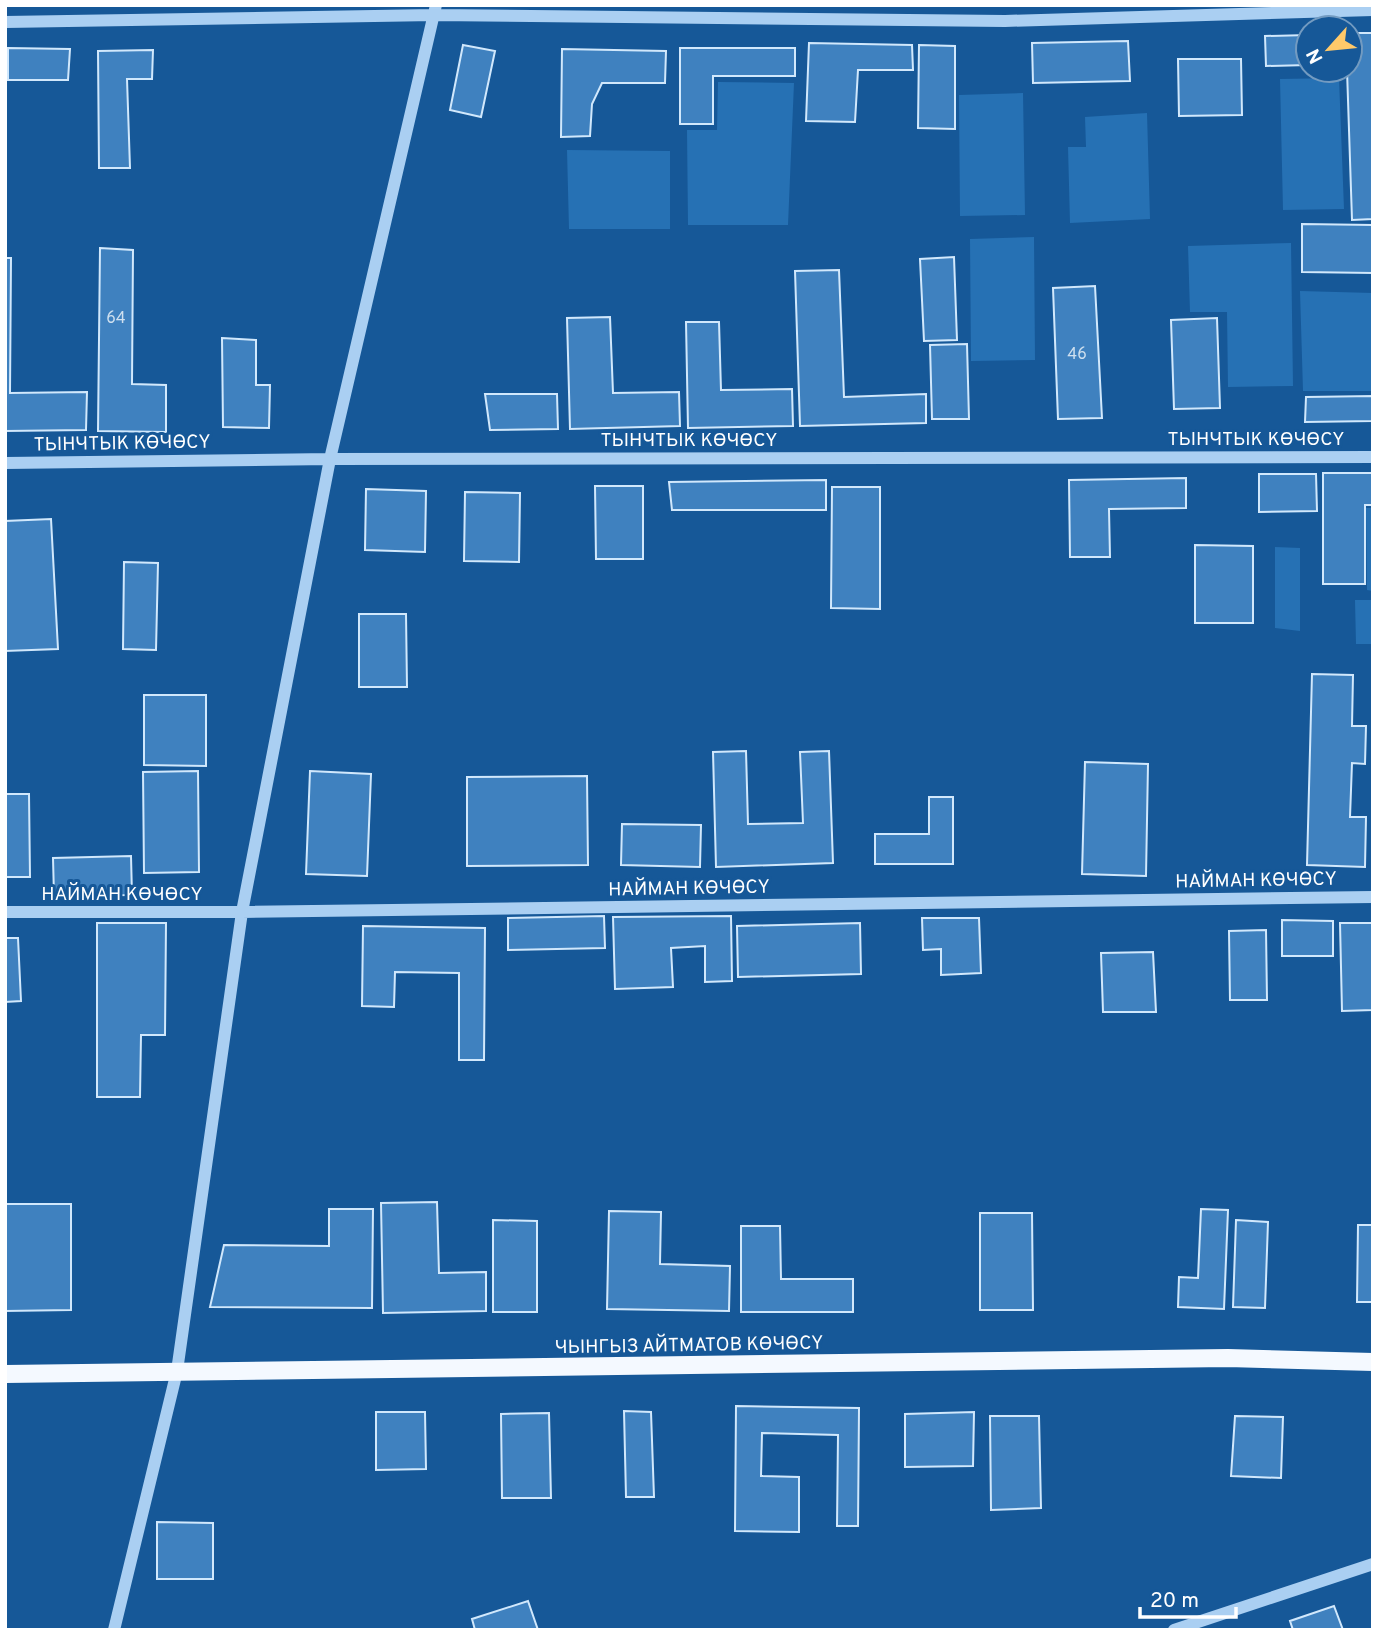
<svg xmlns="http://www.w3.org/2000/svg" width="1378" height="1635" viewBox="0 0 1378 1635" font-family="Overpass,sans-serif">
	<rect width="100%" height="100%" fill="#165898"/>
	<path fill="#2671b4" d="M1339,78L1344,209L1283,210L1280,79Z
		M718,82L794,83L788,225H688L687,130H717Z
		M1023,93L1025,215L960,216L959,95Z
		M1147,113L1150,219L1070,223L1068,147H1086L1085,117Z
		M567,150L670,151V229H569Z
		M1034,237L1035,360L971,361L970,239Z
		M1291,243L1293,386L1228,387L1227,312H1190L1188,246Z
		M1300,291L1373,293V391H1303Z
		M1366,508H1373V591L1367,590Z
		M1275,547L1300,548V631L1275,628Z
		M1355,600H1373V644H1356Z"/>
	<path fill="#3f81bf" stroke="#d1e8fc" stroke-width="2" d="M1350,33H1373V219L1352,220L1347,70H1350Z
		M1308,35V65L1266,66L1265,36Z
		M1128,41L1130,81L1033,83L1032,43Z
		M809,43L912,45L913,70H858L855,122L806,121Z
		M463,45L495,51L481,117L450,110Z
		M919,45L955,46V129L918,128Z
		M8,48L70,49L68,80H8Z
		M680,48H795V76H713V124H680Z
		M562,49L666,51L665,83H602L592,104L590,136L561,137Z
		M153,50L152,79H127L130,168H99L98,51Z
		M1178,59H1241L1242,115L1179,116Z
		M1302,224L1373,225V273L1302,272Z
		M100,248L133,250L132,384L166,385V432L98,431Z
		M954,257L957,340L924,341L920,259Z
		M5,258H11L10,393L87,392L86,430L5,431Z
		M839,270L844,397L926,394V423L800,426L795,271Z
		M1095,286L1102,418L1058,419L1053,288Z
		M610,317L613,393L679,392L680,426L570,429L567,318Z
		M1217,318L1220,408L1174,409L1171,320Z
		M686,322H719L721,390L792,389L793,426L688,428Z
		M222,338L256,340V385H270L269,428L223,427Z
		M967,344L969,419H932L930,345Z
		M485,394H557L558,429L490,430Z
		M1373,396V421L1305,422L1306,397Z
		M1323,473H1373V505H1365V584H1323Z
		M1259,474H1316L1317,511L1259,512Z
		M1186,478V508L1109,509L1110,557H1070L1069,480Z
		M826,480V510H672L669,482Z
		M595,486H643V559H596Z
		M832,487H880V609L831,608Z
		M366,489L426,491L425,552L365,550Z
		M465,492L520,493L519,562L464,561Z
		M51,519L58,649L5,651V521Z
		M1195,545L1253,546V623H1195Z
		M124,562L158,563L156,650L123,649Z
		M359,614H406L407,687H359Z
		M1312,674L1353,675L1352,726H1366L1365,764L1352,763L1350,817H1366L1365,867L1307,865Z
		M144,695H206V766L144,765Z
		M746,751L748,824L803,823L800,752L829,751L833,863L716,867L713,752Z
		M1085,762L1148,764L1146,876L1082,874Z
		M198,771L199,872L144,873L143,772Z
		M310,771L371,774L367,876L306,874Z
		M587,776L588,865L467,866V777Z
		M5,794H29L30,877H5Z
		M929,797H953V864H875V834H929Z
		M622,824L701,825L700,867L621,865Z
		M131,856L132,895L54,896L53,858Z
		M604,916L605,948L508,950V918Z
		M731,916L732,981L705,982V946L671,948L673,987L615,989L613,917Z
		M922,918H979L981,973L941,975V949L923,950Z
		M1282,920L1333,921V956H1282Z
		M97,923H166L165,1035H141L140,1097H97Z
		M860,923L861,974L738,977L737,926Z
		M1340,923H1373V1010L1342,1011Z
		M363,926L485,928L484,1060H459V973L395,972L394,1007L362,1006Z
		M1266,930L1267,1000H1230L1229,931Z
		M5,938H18L21,1001L5,1002Z
		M1153,952L1156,1012H1103L1101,953Z
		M437,1202L439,1273L486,1272V1311L383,1313L381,1203Z
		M5,1204H71V1310L5,1311Z
		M329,1209H373L372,1308L210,1307L224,1245L329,1246Z
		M1201,1209L1228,1210L1224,1309L1178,1307L1179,1277L1198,1278Z
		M609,1211L661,1212L660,1264L730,1266L729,1311L607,1309Z
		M980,1213H1032L1033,1310H980Z
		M493,1220L537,1221V1312H493Z
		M1236,1220L1268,1222L1265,1308L1233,1307Z
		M1358,1225H1373V1302H1357Z
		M741,1226H780L781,1279H853V1312H741Z
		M736,1406L859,1408L858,1526H837L838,1435L762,1433L761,1476L799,1477V1532L735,1531Z
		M624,1411L651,1412L654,1497H626Z
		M376,1412H425L426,1469L376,1470Z
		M974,1412L973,1466L905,1467V1414Z
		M549,1413L551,1498H502L501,1414Z
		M990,1416H1039L1041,1508L991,1510Z
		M1235,1416L1283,1417L1281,1478L1231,1476Z
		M157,1522L213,1523V1579H157Z
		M528,1601L538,1630H475L472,1619Z
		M1334,1606L1343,1630H1293L1290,1621Z"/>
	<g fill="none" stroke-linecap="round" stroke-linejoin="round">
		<path stroke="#aacff2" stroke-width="12" d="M5,22L434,15L1005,21L1373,10
			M5,463L330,459L1373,457
			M5,912H242L1373,897
			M114,1630L177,1371L242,912L330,459L436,5
			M1174,1630L1373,1564"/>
		<path stroke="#f4f9ff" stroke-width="18" d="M5,1374L1228,1358L1373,1362"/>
	</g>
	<g text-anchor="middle" stroke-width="6" stroke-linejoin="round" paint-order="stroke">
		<g font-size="16" fill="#cfe0ef">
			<text x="116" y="323">64</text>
			<text x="1077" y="359">46</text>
		</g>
		<g font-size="19" fill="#fff" stroke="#165898">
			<text x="1256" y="445">ТЫНЧТЫК КӨЧӨСҮ</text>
			<text x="689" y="446">ТЫНЧТЫК КӨЧӨСҮ</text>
			<text transform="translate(122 442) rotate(-1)" y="7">ТЫНЧТЫК КӨЧӨСҮ</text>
			<text transform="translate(1256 879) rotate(-1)" y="7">НАЙМАН КӨЧӨСҮ</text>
			<text transform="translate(689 887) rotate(-1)" y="7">НАЙМАН КӨЧӨСҮ</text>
			<text x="122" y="900">НАЙМАН КӨЧӨСҮ</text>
			<text transform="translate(689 1344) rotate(-1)" y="7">ЧЫНГЫЗ АЙТМАТОВ КӨЧӨСҮ</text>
		</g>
	</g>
	<rect width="1378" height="1635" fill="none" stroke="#ffffff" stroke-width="14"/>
	<g transform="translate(1329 49) rotate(243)"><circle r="33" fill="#165898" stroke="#739bc1" stroke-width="2"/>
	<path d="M0-5L12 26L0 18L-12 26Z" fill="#ffc96a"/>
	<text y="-10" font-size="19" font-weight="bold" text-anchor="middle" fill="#ffffff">N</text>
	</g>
	<path d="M1140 1607v10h96v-10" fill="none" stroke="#ffffff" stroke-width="3.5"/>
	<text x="1150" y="1607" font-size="21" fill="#ffffff" stroke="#165898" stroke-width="5" paint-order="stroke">20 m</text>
</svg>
